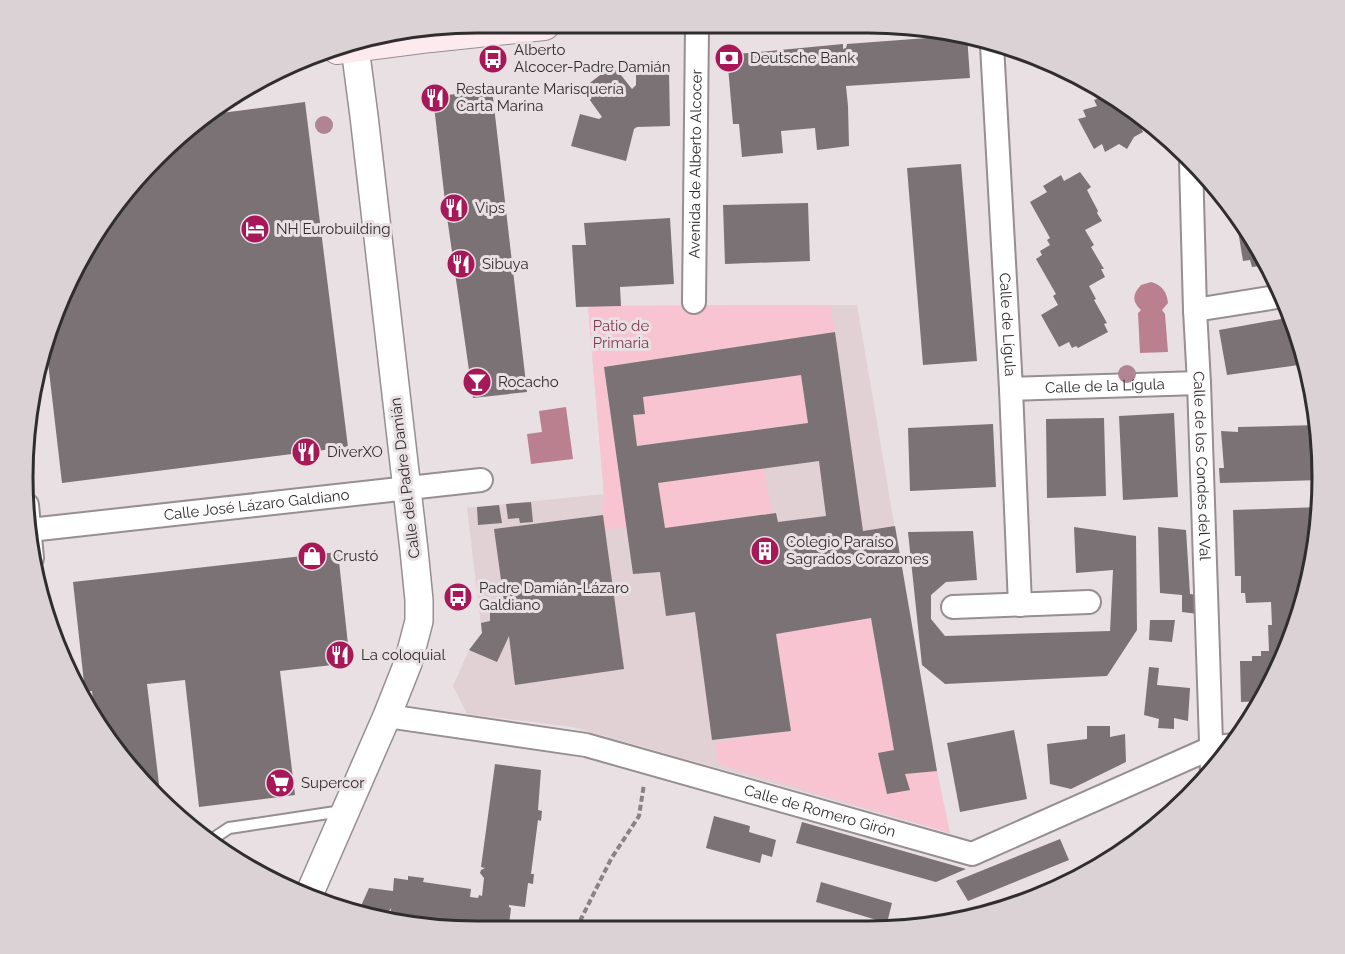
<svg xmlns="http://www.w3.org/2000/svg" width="1345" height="954" viewBox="0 0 1345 954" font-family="Raleway,sans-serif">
	<rect width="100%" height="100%" fill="#e9e0e3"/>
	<path fill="#e1d0d4" d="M857,305L932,749L950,833L572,727L467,714L453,686L469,650L482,633L467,508L604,494L588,306Z"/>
	<path fill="#f8c4d2" d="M830,305L835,332L604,367L627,527L605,530L602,510L604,495L588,306Z
		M801,375L808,423L637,446L633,415L645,413L643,397Z
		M764,468L772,513L665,528L658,483Z
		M871,618L894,750L878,753L887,793L910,790L905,774L937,771L950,833L719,764L715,743L758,735L791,731L776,634Z"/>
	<path fill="#ba8090" d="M1151,282C1162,285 1167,292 1168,303L1162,310L1165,314L1168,352L1140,353L1138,313L1141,310C1132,301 1132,295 1141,285Z
		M566,407L573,459L531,464L527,434L542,432L539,411Z"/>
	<path fill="#7a7274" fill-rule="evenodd" d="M967,35L970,78L846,86L848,106L849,146L817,150L815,128L781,131L783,153L742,157L739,124H733L727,55L843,44V49L846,48L847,44Z
		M613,65L632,89L636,85V71L669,70L670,126L637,127L634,129L626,161L571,146L580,114L599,119L602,117L582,89Z
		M1089,81L1096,84L1129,111L1131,116H1135L1143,132L1134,137L1127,149L1119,144L1105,152L1102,144L1094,149L1078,119L1086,117L1083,110L1097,106L1094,100L1097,99Z
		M492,89L527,392L473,398L446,210L433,97Z
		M305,102L348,447L62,483L46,345L69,276L136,177L206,115Z
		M961,164L977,361L923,365L907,168Z
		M1080,172L1091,187L1087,190L1098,211L1097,213L1102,221L1085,230L1094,245L1091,247L1104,269H1101L1105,277L1089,286L1096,299L1094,300L1107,323L1104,324L1108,332L1078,348L1076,346L1072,348L1069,342L1059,347L1041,315L1058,305L1053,296L1056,294L1036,259L1042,255L1040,251L1050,245L1047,240L1050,238L1030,202L1047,192L1043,186L1061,175L1064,181Z
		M808,203L810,261L725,264L723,205Z
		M1235,212L1262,250L1268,265L1252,267L1250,260L1243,261Z
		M670,218L674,284L620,287L621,306L576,307L572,245H586L584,223Z
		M1292,317L1298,331L1306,364L1227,375L1219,330Z
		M835,332L863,531L895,526L937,771L905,774L910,790L887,794L878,753L894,750L871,618L776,634L791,731L712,740L695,612L666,616L660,572L633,574L604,367ZM801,375L808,423L637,446L633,415L645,414L643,397ZM819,461L826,516L778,522L776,513L665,528L658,483Z
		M1174,413L1178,497L1123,500L1119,416Z
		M1104,418L1106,496L1047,498L1046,419Z
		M993,424L996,487L910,491L908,428Z
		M1319,425L1321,480L1220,483L1219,468H1224L1221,431L1238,432V427Z
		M531,502L533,522L520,523L519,518L508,519L506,504Z
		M499,505L502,523L478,525L477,507Z
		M1321,507L1316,539H1312L1313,545H1307L1309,584L1307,595L1275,678L1261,701L1241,702L1240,661H1252V656H1261V651H1269L1268,625H1272L1271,602L1246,603L1245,593H1241V576H1235L1233,510Z
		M603,515L624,669L515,685L509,636L497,662L469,650L482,633L481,623L490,621V611L505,609L494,529Z
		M1074,527L1136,536L1137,630L1107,676L945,684L922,665L908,532L973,531L977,580L946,582L931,595V619L945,636L1110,631L1113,570L1076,573Z
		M1158,527L1186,530L1190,594L1198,595V614L1182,612V595L1160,593Z
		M338,552L350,663L280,671L295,795L199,807L185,680L147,684L161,801L135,776L94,710L92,691L85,692L73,582Z
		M1150,620H1175L1172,642L1149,640Z
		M1149,667L1159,668L1157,685L1190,688L1188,721L1174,718V729L1158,728L1159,719L1144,715Z
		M1087,726H1110V737L1125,734L1126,762L1071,789L1050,784L1047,744L1087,739Z
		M1014,730L1027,799L960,812L947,743Z
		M495,764L541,770L538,810L542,811L541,821L538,820L531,874H534L533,884L528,883L525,907L509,905V907L511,908L509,925L491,923L490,926L467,922L466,930L448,931L390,921L391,908L389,911L380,910L376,919L357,915L369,888L393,891L394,878L408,880V876L424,878L423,882L471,889L470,897L478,898L479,895L482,896L484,878L480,873L481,870L485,868L481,867Z
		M714,816L750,826L749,832L776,840L772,857L762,854L760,863L706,848Z
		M802,822L966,869L936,882L796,843Z
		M1060,839L1069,860L968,901L956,881Z
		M821,882L892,903L887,923L816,902Z"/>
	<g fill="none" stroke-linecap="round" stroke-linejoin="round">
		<g stroke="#968e90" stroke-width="14">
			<path id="service" d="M208,842L229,828L342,811"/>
		</g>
		<g stroke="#968e90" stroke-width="26">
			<g id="minor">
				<path id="s1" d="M992,45L1011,389L1020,605"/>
				<path id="s2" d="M1191,162L1195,310L1199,383L1212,772"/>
				<path id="s3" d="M694,302L697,27"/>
				<path d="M1195,310L1283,296"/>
				<path id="s4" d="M1011,389L1199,383"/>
				<path d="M27,505L32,558"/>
				<path id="s5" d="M30,530L481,480"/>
				<path d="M953,607L1089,602"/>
				<path id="s6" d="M387,716L586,745L972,854L1211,748L1234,745"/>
			</g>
		</g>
		<g stroke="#968e90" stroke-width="30">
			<path id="tertiary" d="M308,897L387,716L408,663L419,621V600L414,550L364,116L354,40"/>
		</g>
		<g stroke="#968e90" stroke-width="34">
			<path id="secondary" d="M338,48L431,36L544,24"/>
		</g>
		<path stroke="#898385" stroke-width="4" stroke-dasharray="6 3" stroke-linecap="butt" d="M579,930L581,919L611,859L639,816L644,784"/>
		<use href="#service" stroke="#fff" stroke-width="10"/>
		<use href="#minor" stroke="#fff" stroke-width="22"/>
		<use href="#tertiary" stroke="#fff" stroke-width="27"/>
		<use href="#secondary" stroke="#fdeaef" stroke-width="32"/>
	</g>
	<g fill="#b18493">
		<circle cx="324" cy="125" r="9"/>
		<circle cx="1127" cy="374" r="9"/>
	</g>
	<defs>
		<g id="bank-disc" transform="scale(1.5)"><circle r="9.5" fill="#a71858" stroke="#e9e0e3"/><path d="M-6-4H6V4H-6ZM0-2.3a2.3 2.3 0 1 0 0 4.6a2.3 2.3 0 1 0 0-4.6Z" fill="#fff"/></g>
		<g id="bus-disc" transform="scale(1.5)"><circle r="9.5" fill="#a71858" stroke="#e9e0e3"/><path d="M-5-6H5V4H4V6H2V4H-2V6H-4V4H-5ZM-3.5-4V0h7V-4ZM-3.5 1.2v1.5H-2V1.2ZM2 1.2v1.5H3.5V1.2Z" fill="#fff"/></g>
		<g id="restaurant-disc" transform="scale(1.5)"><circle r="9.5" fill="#a71858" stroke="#e9e0e3"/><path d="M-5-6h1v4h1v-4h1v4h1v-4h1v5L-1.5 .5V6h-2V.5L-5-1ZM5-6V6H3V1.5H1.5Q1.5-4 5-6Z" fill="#fff"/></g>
		<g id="hotel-disc" transform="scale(1.5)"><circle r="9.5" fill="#a71858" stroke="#e9e0e3"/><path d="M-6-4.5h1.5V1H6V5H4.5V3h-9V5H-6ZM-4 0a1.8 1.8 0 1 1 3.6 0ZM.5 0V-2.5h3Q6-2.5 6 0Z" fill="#fff"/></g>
		<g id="bar-disc" transform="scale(1.5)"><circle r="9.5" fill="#a71858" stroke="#e9e0e3"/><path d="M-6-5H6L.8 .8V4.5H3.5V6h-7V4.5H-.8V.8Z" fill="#fff"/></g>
		<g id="building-disc" transform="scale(1.5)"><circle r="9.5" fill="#a71858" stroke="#e9e0e3"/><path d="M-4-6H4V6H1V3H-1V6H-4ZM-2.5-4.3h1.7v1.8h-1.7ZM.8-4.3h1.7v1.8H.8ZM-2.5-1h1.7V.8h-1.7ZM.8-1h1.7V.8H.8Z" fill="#fff"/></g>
		<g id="shop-disc" transform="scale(1.5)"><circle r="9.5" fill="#a71858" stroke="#e9e0e3"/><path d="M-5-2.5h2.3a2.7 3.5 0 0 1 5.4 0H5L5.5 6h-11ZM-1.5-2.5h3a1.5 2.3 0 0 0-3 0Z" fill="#fff"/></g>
		<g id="supermarket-disc" transform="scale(1.5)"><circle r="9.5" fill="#a71858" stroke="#e9e0e3"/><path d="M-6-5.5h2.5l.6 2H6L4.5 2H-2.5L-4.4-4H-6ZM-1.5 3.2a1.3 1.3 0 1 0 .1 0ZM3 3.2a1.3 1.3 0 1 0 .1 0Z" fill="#fff"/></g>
	</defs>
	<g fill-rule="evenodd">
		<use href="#bank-disc" x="729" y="58"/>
		<use href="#bus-disc" x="493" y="59"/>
		<use href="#restaurant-disc" x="435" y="98"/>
		<use href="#restaurant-disc" x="454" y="208"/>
		<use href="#hotel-disc" x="255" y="229"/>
		<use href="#restaurant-disc" x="461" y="264"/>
		<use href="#bar-disc" x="477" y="382"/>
		<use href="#restaurant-disc" x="306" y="452"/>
		<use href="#building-disc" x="765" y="551"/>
		<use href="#shop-disc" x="312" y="556"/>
		<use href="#bus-disc" x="458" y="597"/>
		<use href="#restaurant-disc" x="340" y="655"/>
		<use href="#supermarket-disc" x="280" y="783"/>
	</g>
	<g text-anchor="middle" stroke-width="6" stroke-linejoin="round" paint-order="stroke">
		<g font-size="15" fill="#302d2e" stroke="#e9e0e3" text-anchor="start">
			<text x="514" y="55">Alberto<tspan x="514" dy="17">Alcocer-Padre Damián</tspan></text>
			<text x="750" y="63">Deutsche Bank</text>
			<text x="456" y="94">Restaurante Marisquería<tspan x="456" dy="17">Carta Marina</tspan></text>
			<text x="475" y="213">Vips</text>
			<text x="276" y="234">NH Eurobuilding</text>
			<text x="482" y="269">Sibuya</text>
			<text x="498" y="387">Rocacho</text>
			<text x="327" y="457">DiverXO</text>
			<text x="786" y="547">Colegio Paraíso<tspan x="786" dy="17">Sagrados Corazones</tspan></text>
			<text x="333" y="561">Crustó</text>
			<text x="479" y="593">Padre Damián-Lázaro<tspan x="479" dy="17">Galdiano</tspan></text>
			<text x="361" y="660">La coloquial</text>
			<text x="301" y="788">Supercor</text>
		</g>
		<g font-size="15" fill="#302d2e" stroke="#e9e0e3">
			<text dy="5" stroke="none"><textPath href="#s3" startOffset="138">Avenida de Alberto Alcocer</textPath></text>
			<text dy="5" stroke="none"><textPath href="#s1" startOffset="280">Calle de Lígula</textPath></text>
			<text dy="5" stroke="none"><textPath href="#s4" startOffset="94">Calle de la Lígula</textPath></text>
			<text dy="5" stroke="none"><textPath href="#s2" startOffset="304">Calle de los Condes del Val</textPath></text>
			<text transform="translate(405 478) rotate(-97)" y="5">Calle del Padre Damián</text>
			<text dy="5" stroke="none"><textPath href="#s5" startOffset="228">Calle José Lázaro Galdiano</textPath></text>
			<text dy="5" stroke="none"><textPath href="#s6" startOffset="444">Calle de Romero Girón</textPath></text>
		</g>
		<g font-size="15" fill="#833952" stroke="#e9e0e3">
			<text x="621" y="331">Patio de<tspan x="621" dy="17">Primaria</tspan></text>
		</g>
	</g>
	<path d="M0 0H1345V954H0ZM477 33H868A444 444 0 0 1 1312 477V477A444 444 0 0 1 868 921H477A444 444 0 0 1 33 477V477A444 444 0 0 1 477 33Z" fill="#dad2d5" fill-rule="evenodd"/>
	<path fill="none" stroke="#302d2e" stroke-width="3" d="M477 33H868A444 444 0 0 1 1312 477V477A444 444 0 0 1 868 921H477A444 444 0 0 1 33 477V477A444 444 0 0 1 477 33Z"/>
</svg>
